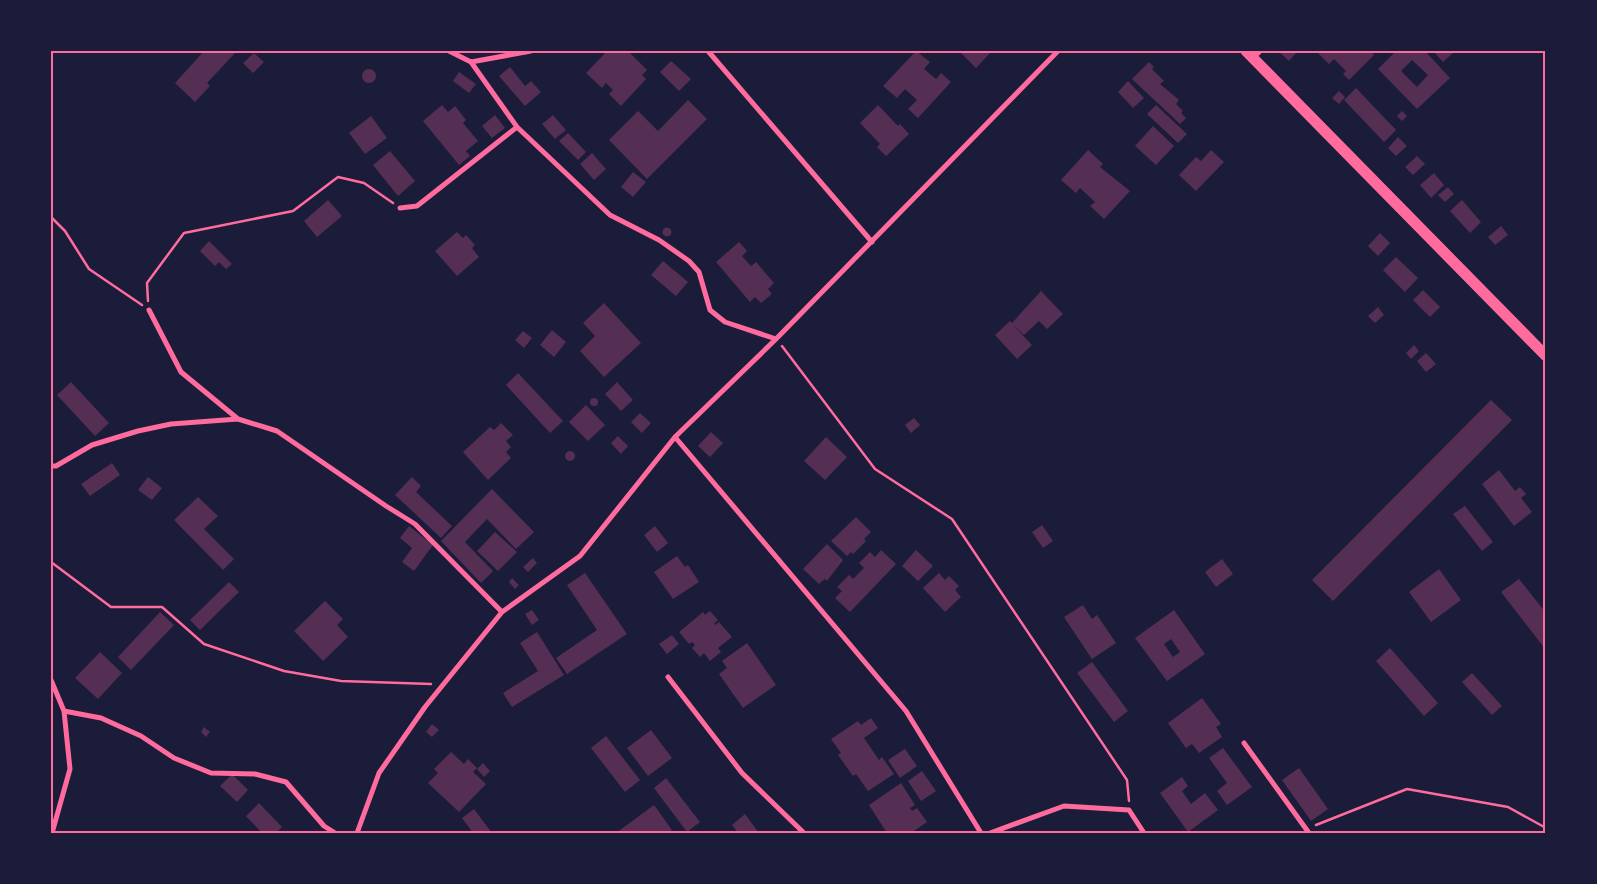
<svg xmlns="http://www.w3.org/2000/svg" width="1597" height="884" viewBox="0 0 1597 884" font-family="Merriweather,serif">
	<rect width="100%" height="100%" fill="#1b1b3a"/>
	<path fill="#542f53" fill-rule="evenodd" d="M204,51H237L207,83L210,86L195,102L175,83Z
		M607,51H628L647,70L642,75L646,79L621,106L609,94L613,90L606,83L602,88L586,73Z
		M916,51L930,62L924,69L936,79L941,73L951,82L918,118L908,109L917,100L905,89L897,98L883,86Z
		M959,51H992L976,68Z
		M1278,51H1298L1289,61Z
		M1316,51H1371L1374,55L1349,80L1343,74L1346,71L1334,59L1329,64Z
		M1396,51H1425L1450,78L1417,109L1378,69ZM1412,60L1428,75L1417,87L1401,71Z
		M1433,51H1453L1454,52L1443,62Z
		M254,53L264,62L253,73L243,63Z
		M671,61L691,79L679,91L660,72Z
		M1149,62L1154,67L1152,69L1164,81L1160,84L1179,100L1176,104L1183,111L1181,113L1186,118L1180,124L1132,79Z
		M510,67L525,86L531,81L541,92L525,106L499,76Z
		M362 76a7 7 0 1 1 14 0a7 7 0 1 1-14 0Z
		M459,72L476,84L469,93L453,81Z
		M1128,81L1144,98L1133,108L1118,92Z
		M1356,88L1396,130L1384,142L1344,100Z
		M1339,91L1345,97L1339,104L1332,98Z
		M688,100L707,119L647,179L609,140L638,111L658,131Z
		M442,105L448,112L455,106L466,120L463,123L478,141L466,151L470,156L459,165L423,121Z
		M878,105L898,126L900,124L909,134L886,156L877,147L880,144L860,123Z
		M1156,105L1187,134L1178,143L1147,114Z
		M1402,111L1407,116L1402,121L1397,116Z
		M495,115L505,128L492,138L482,126Z
		M553,115L566,130L555,139L542,124Z
		M371,116L387,138L365,154L349,133Z
		M1153,126L1174,146L1156,165L1135,146Z
		M568,133L586,152L578,160L559,141Z
		M1398,137L1407,146L1396,156L1388,148Z
		M1088,150L1103,164L1100,167L1130,191L1104,219L1090,206L1095,202L1080,188L1076,193L1061,180Z
		M1211,150L1224,162L1196,191L1179,175L1196,157L1201,161Z
		M390,151L415,181L398,196L373,165Z
		M592,153L606,169L594,180L580,164Z
		M1417,156L1425,164L1413,175L1405,167Z
		M633,172L646,182L633,197L621,187Z
		M1434,173L1444,185L1431,198L1420,185Z
		M1448,187L1454,194L1445,202L1438,195Z
		M328,200L342,216L317,237L304,221Z
		M1462,200L1481,222L1470,233L1450,211Z
		M1501,226L1508,235L1495,245L1488,237Z
		M662.5 232a4.5 4.5 0 1 1 9 0a4.5 4.5 0 1 1-9 0Z
		M457,232L463,238L466,235L475,245L472,248L479,257L457,276L435,251Z
		M1380,233L1390,243L1378,256L1368,246Z
		M209,241L232,264L226,269L219,262L215,266L200,251Z
		M739,242L747,251L742,256L751,266L756,262L774,283L768,289L772,294L761,303L755,297L750,302L716,262Z
		M1396,257L1418,278L1405,292L1383,270Z
		M663,261L688,282L676,296L651,275Z
		M1423,290L1440,307L1430,317L1413,300Z
		M1041,291L1063,314L1047,329L1039,321L1024,335L1014,326L1032,345L1017,359L995,335L1010,321L1012,323Z
		M604,303L641,343L604,377L580,351L595,336L583,323Z
		M1378,307L1384,315L1375,323L1368,316Z
		M552,330L566,342L554,357L540,345Z
		M523,331L532,338L524,348L515,340Z
		M1414,345L1419,351L1411,359L1406,353Z
		M1426,353L1436,364L1426,372L1417,361Z
		M518,373L563,421L550,433L506,385Z
		M71,382L109,423L95,436L57,395Z
		M617,382L633,400L621,411L605,394Z
		M590 402a4 4 0 1 1 8 0a4 4 0 1 1-8 0Z
		M1491,400L1512,420L1333,601L1312,580Z
		M586,405L605,425L588,441L569,422Z
		M640,413L651,423L642,433L631,422Z
		M914,418L920,425L911,433L905,425Z
		M501,423L513,435L506,441L511,447L506,452L511,458L488,480L463,452L490,427L494,430Z
		M711,432L723,443L710,457L698,446Z
		M618,436L628,446L621,454L611,443Z
		M826,437L847,457L825,480L804,461Z
		M565 456a5 5 0 1 1 10 0a5 5 0 1 1-10 0Z
		M112,463L120,475L90,496L81,484Z
		M1499,470L1515,491L1520,487L1526,494L1521,498L1532,512L1514,526L1482,484Z
		M148,477L162,488L152,500L138,490Z
		M412,477L421,486L416,492L452,526L441,538L395,495Z
		M492,489L534,532L516,549L487,519L465,542L493,571L481,583L441,541Z
		M198,497L218,516L204,529L234,559L223,570L174,520Z
		M1465,506L1493,542L1482,551L1453,514Z
		M856,517L871,532L864,539L866,541L853,554L851,552L847,556L831,541Z
		M1042,525L1053,541L1043,548L1032,532Z
		M409,526L433,545L414,571L402,562L412,548L400,538Z
		M655,526L668,543L657,552L644,535Z
		M495,532L517,552L498,571L477,551Z
		M827,544L843,560L827,581L825,579L819,584L803,569Z
		M881,550L896,564L850,612L835,598L842,591L837,587L849,575L853,579L864,568L859,563L870,552L875,557Z
		M916,550L933,566L918,581L902,566Z
		M677,556L685,567L688,565L699,582L673,599L654,572Z
		M533,558L537,563L528,572L523,567Z
		M1222,559L1233,574L1216,587L1205,572Z
		M1439,569L1461,600L1431,622L1409,592Z
		M585,573L627,634L567,674L556,658L597,630L567,585Z
		M939,573L945,580L949,576L959,586L955,590L961,597L945,612L923,588Z
		M512,578L519,585L515,589L509,582Z
		M1519,579L1546,613V650L1501,592Z
		M229,582L239,592L200,630L190,620Z
		M325,601L343,619L337,625L348,637L323,661L294,631Z
		M1083,605L1092,619L1097,615L1116,643L1092,659L1064,617Z
		M532,610L539,620L532,625L525,614Z
		M1174,610L1205,654L1167,681L1135,638ZM1171,639L1180,652L1173,657L1164,644Z
		M710,611L718,620L714,624L715,625L719,622L732,637L718,648L721,652L710,661L704,653L700,657L692,648L695,645L692,642L689,644L679,632L703,612L705,615Z
		M160,612L174,625L131,670L118,657Z
		M537,632L564,675L512,707L503,693L538,671L520,643Z
		M672,635L679,644L667,654L659,644Z
		M747,643L776,685L743,708L719,674L727,668L722,661Z
		M1390,648L1438,703L1424,716L1376,661Z
		M100,652L122,673L98,699L75,678Z
		M1092,662L1128,711L1114,722L1077,673Z
		M1472,673L1502,706L1492,715L1462,682Z
		M1202,698L1221,724L1216,727L1222,737L1199,753L1192,744L1186,748L1168,723Z
		M871,718L878,728L864,738L879,760L882,757L894,774L868,791L856,774L853,776L838,755L841,753L831,739L858,721L861,725Z
		M432,724L439,730L432,737L426,732Z
		M204,727L210,732L206,737L201,732Z
		M651,730L672,758L648,776L627,748Z
		M606,736L640,780L625,792L591,748Z
		M1223,748L1252,787L1227,805L1217,791L1227,783L1209,758Z
		M905,749L917,766L900,778L888,760Z
		M451,752L464,764L468,759L477,768L473,772L486,784L459,812L428,783L438,773L434,769Z
		M483,763L490,771L484,777L477,769Z
		M1299,768L1328,809L1311,821L1282,780Z
		M922,771L936,791L921,801L908,781Z
		M232,774L248,790L237,802L220,786Z
		M1182,777L1188,786L1182,791L1191,804L1205,793L1218,810L1188,832L1160,793Z
		M666,778L700,822L687,832L654,788Z
		M901,783L915,805L910,808L912,811L917,808L927,822L911,833H887L869,805Z
		M259,803L282,827L276,833H262L246,816Z
		M654,805L672,830L668,833H616Z
		M474,809L492,833H473L462,818Z
		M745,814L759,833H738L732,825Z"/>
	<g fill="none" stroke-linecap="round" stroke-linejoin="round">
		<path stroke="#ff6b9d" stroke-width="2.5" d="M51,217L65,231L89,269L142,305
			M148,301L147,283L184,233L293,211L338,177L364,183L393,203
			M782,346L875,469L952,519L1127,780L1129,801
			M51,562L111,607H162L204,644L284,671L341,681L431,684
			M1316,825L1407,789L1508,807L1546,828
			M1544,833L1546,832"/>
		<path stroke="#ff6b9d" stroke-width="5" d="M449,51L471,62L531,51
			M708,51L872,242
			M1253,58L1260,51
			M471,62L517,127L610,215L659,240L689,261L699,272L710,310L725,322L776,339
			M400,208L417,206L517,127
			M149,310L181,372L238,419L277,431L386,506L415,524L502,612
			M675,437L906,711L981,833
			M51,466H56L92,445L138,431L171,424L238,419
			M668,677L742,773L804,833
			M51,680L64,711L70,769L52,833
			M64,711L101,718L141,736L174,758L211,773L255,774L286,782L324,826L335,833
			M1244,743L1309,833
			M357,833L379,773L425,707L502,612L580,556L675,437L776,339L1058,51
			M990,833L1064,806L1129,810L1144,833"/>
		<path stroke="#ff6b9d" stroke-width="11" d="M1246,51L1546,356"/>
	</g>
	<rect width="1597" height="884" fill="none" stroke="#1b1b3a" stroke-width="105"/>
	<rect x="52" y="52" width="1492" height="780" fill="none" stroke="#ff6b9d" stroke-width="2"/>
</svg>
